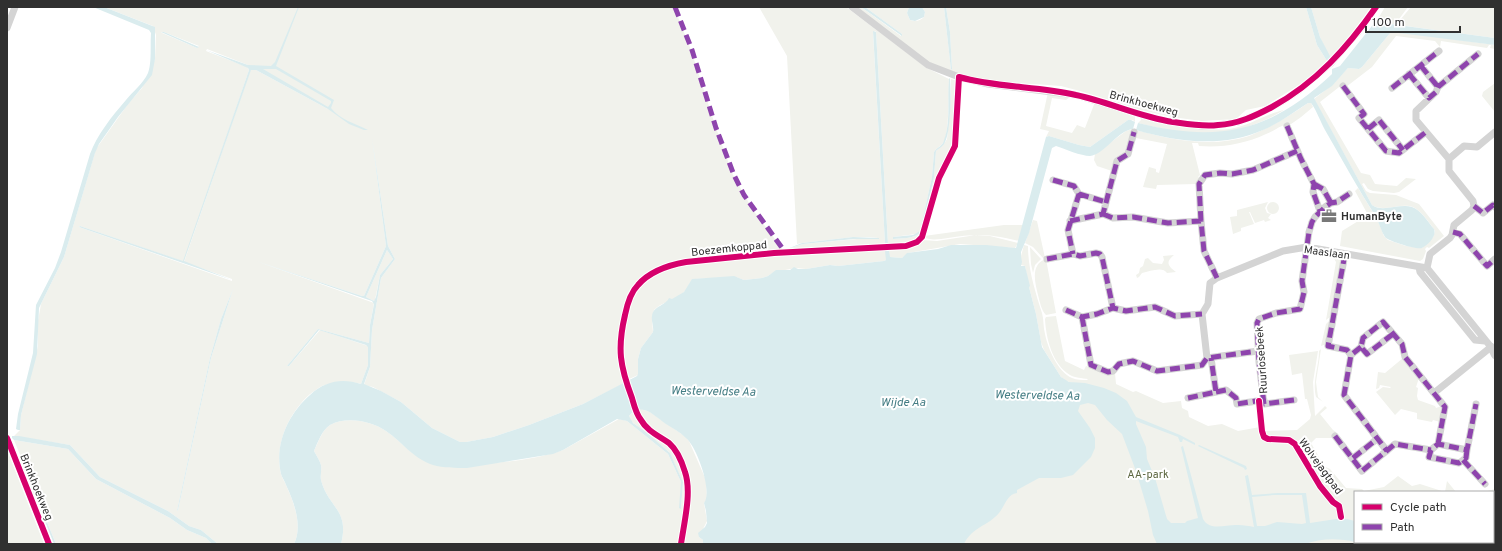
<svg xmlns="http://www.w3.org/2000/svg" width="1502" height="551" viewBox="0 0 1502 551" font-family="Overpass,sans-serif">
	<rect width="100%" height="100%" fill="#fff"/>
	<path fill="#f1f2ec" fill-rule="evenodd" d="M104,7H674L691,50L716,128L733,175L753,210L784,251C761,253 739,255 717,257C702,259 686,259 671,264C659,267 644,276 635,286C627,297 623,313 621,326C617,344 615,367 625,383L583,404L529,425L493,437L466,442H460L432,428L401,402L373,387L364,385L370,367L372,330L381,278L395,259L388,246L372,138L386,246L364,296H362L256,261L374,303L370,325L369,343L318,329L287,366H289L320,330L368,346V365L361,384C353,381 330,383 322,386C318,388 313,392 309,395C288,414 274,446 281,474C282,478 285,482 286,485C294,503 303,526 294,544H218L201,530L189,526L168,511L100,477L70,445L14,436L20,430L21,415L38,346V321L41,304L64,257L96,149L128,104L142,88L155,59L156,35L153,26ZM161,32H164L199,46L197,48L162,33ZM207,49L248,65L262,69L328,109L256,70L252,69L250,71L184,262L232,279V281L79,227L80,226L182,261H184L249,70L247,67L206,51ZM233,289L211,358L178,510L177,511L210,358L221,319Z
		M759,7H846L927,68L949,79C948,92 950,133 943,143C940,147 936,148 934,152L932,177L920,231L916,234L893,237V239C902,238 916,239 922,231L934,177L936,151L944,144L947,139L950,110L951,79L957,81L953,148L938,177L923,233C917,242 909,244 899,245L787,251L785,250L803,244L879,237H853L802,243L797,244L787,56ZM875,31L876,32L888,243H885L873,33Z
		M855,7H861L901,36L902,34L865,7H909L907,13L910,20C915,22 920,21 924,17L925,12L922,7H944L951,70L952,69L950,32L946,7H1306L1317,45L1327,61L1329,60L1299,85L1265,106L1246,110L1236,119L1202,121L1172,117L1141,110L1080,91L1061,86L1034,84H1006L965,77L929,63Z
		M1311,7H1371L1343,45L1330,59L1320,37Z
		M1385,7H1408L1399,19L1400,20L1411,7H1495V38L1376,22Z
		M1395,31L1495,45V49L1490,48L1491,45H1489L1487,48L1441,41L1440,47L1435,41L1396,36L1372,67L1346,87L1343,84L1320,102L1361,173L1370,175L1375,184L1397,186L1406,178L1416,179L1399,192L1394,193L1373,191L1368,189L1364,183L1362,184L1366,191L1370,193L1396,195L1419,204L1444,236L1429,248L1427,247L1425,249L1426,251L1423,259L1420,261L1340,246L1342,231L1368,215L1355,191L1358,188L1377,219L1384,236L1388,240L1406,246L1422,248L1433,237L1435,231C1430,223 1421,211 1413,207C1401,202 1383,213 1372,205L1314,99L1332,85L1348,68L1359,69L1362,67L1391,32Z
		M1495,83V112L1482,96L1483,92Z
		M1048,92L1070,97L1066,100L1052,98L1046,126L1072,133L1077,125L1085,128L1095,102L1135,115V122L1133,120H1128L1090,147L1079,145L1049,136L1046,137L1049,131L1040,129Z
		M1308,103H1311L1313,107C1307,112 1298,120 1291,124C1289,125 1285,124 1282,126C1277,128 1272,132 1266,134C1245,144 1221,148 1199,146L1198,143H1192L1200,175L1198,177L1200,178L1196,184L1157,185L1156,189L1143,187L1149,167L1156,169V172L1159,173L1167,144L1136,138V130C1172,140 1212,148 1249,136C1269,128 1290,116 1308,103Z
		M1284,110C1234,140 1193,137 1138,123L1141,120L1140,116C1167,121 1202,132 1229,129C1248,127 1265,114 1284,110Z
		M1133,129L1127,152L1112,171L1097,166L1094,160L1095,154L1126,131Z
		M1268,202L1265,208L1267,213L1271,214L1268,218L1271,220L1265,222L1264,220L1255,223L1250,212H1249L1254,224L1241,228V231L1233,234L1230,217L1237,216V210Z
		M1267 208a6 6 0 1 1 12 0a6 6 0 1 1-12 0Z
		M1033,220L1037,221L1045,258H1043L1033,247L1025,243Z
		M1004,225H1023L1019,241C991,234 976,233 948,238C940,239 930,241 924,237V236Z
		M976,235L990,236L1018,243L1015,248L960,244L908,253L902,258L889,257V251H886V260L884,261L838,266L830,265L806,269L796,268L774,272L768,276L762,278L744,280L736,277L694,279C688,283 688,290 682,294C673,301 662,302 654,310L652,320L653,332L641,348L638,359V375L627,380C625,372 622,365 621,357C619,337 626,299 640,285C650,274 666,267 680,264C698,260 718,260 737,258C791,253 844,251 898,248L914,245L922,240L937,241Z
		M1024,245L1028,246C1028,269 1035,291 1042,313C1044,320 1043,327 1045,334C1048,349 1058,372 1072,378C1077,380 1082,380 1087,380L1088,379C1082,378 1075,378 1070,375C1052,364 1046,338 1045,319L1046,317L1056,316L1065,361L1084,370L1086,366L1107,375L1115,373L1116,384L1133,392L1136,391L1163,403L1181,401L1182,408L1188,411L1189,417L1208,426L1222,424L1238,431L1260,427L1261,431L1297,430L1310,419L1311,415L1307,399H1305L1302,373L1292,375L1289,355L1318,351L1313,382L1315,416L1325,406L1327,408L1320,414L1333,430L1336,432L1332,436L1333,438H1316L1311,443L1324,466L1330,469L1346,488L1362,489L1364,491L1384,487L1398,476L1412,486L1420,484L1445,492L1447,481L1456,492H1355V542H1493V492H1483L1495,489V544H956L1077,412L1084,383H1073L1066,381L1061,377L1044,350L1041,342L1036,314L1029,287L1025,266L1021,265V256Z
		M1030,247L1041,259L1035,265L1033,273L1031,264Z
		M387,250L393,259L380,275L375,300L374,301L366,297Z
		M1174,255C1165,262 1168,266 1176,272L1167,273C1163,266 1150,271 1142,273L1139,277L1137,278L1136,275L1139,273L1140,268L1143,266L1145,259L1148,258L1153,263L1162,264L1164,260L1163,256Z
		M1333,257L1341,258L1330,317L1326,320L1336,262Z
		M1046,259L1056,313L1046,315C1041,310 1040,302 1038,295C1035,283 1030,264 1046,259Z
		M1329,321L1326,344L1321,346L1326,324Z
		M1321,349L1316,382L1318,397L1323,402L1316,397C1312,381 1319,367 1319,351Z
		M1403,358L1419,378L1416,387L1418,388L1417,396L1418,400L1435,406L1436,408L1442,406L1440,422L1433,420L1432,422L1417,419V413L1401,409L1395,415L1376,392L1383,387L1390,388L1391,387L1380,385L1379,388L1376,389L1378,372L1385,373Z
		M641,409L650,412L686,437L689,441L706,480L707,499L704,503L707,521L699,537L703,540V544H681C686,512 699,466 669,442C655,431 644,427 638,410Z
		M635,411C637,414 636,417 637,419C645,430 658,437 668,445C696,467 683,514 679,544H341C350,509 328,508 321,480C320,475 322,470 321,465C319,459 316,455 314,451C318,443 322,430 330,425C347,416 371,421 386,431C402,442 414,458 433,464C442,468 454,465 463,465C496,463 532,461 563,450L619,419L627,421L668,454L681,482V509L683,482L669,452L631,421L629,416Z
		M14,440L68,449L96,479L170,518L187,530L206,538L212,544H56Z
		M7,450L44,544H7Z"/>
	<path fill="#daecee" fill-rule="evenodd" d="M93,7H104L155,27V59L152,75L118,117L99,144L95,153L64,257L39,308L37,354L21,415L20,430H18L16,429L18,414L33,353L36,305L55,268L61,252L90,154C97,135 112,116 126,100C133,91 143,84 148,73C152,62 150,46 151,33L149,30Z
		M298,7H299L276,66L334,100L331,108C339,119 356,124 368,130H364L349,124L328,109L256,70H251L184,261L232,280L79,227L80,226L183,261L249,70L248,68L206,50L248,65L271,66L275,62ZM263,69H276L331,101V103L328,107Z
		M861,7H865L902,34V36Z
		M909,7H922L925,12L924,17L915,21L910,20L907,13Z
		M944,7H946L950,32L952,69L951,70Z
		M1306,7H1311L1320,37L1330,56V59L1327,61L1317,45Z
		M1375,22L1495,38V45L1391,32L1362,67L1359,69L1348,68L1332,86L1314,98L1372,205C1382,213 1400,203 1412,207C1421,210 1428,222 1434,229C1437,236 1428,245 1422,248C1417,250 1388,241 1385,237C1381,231 1379,223 1376,217C1358,189 1342,159 1325,130C1320,121 1317,111 1311,103H1308C1293,113 1279,123 1263,130C1222,148 1178,142 1136,130L1138,123C1219,143 1271,132 1332,74V69L1340,66Z
		M873,31L876,32L888,244L885,243Z
		M161,32H164L199,47L197,48Z
		M950,78C951,92 951,131 945,142C944,146 939,148 936,151L934,177L922,231C916,239 902,238 893,239V237L913,235L920,231L932,177L934,152C937,147 943,146 944,140C951,121 947,99 949,79Z
		M1128,120H1131L1135,122L1133,129C1118,130 1104,155 1090,156C1081,156 1065,149 1056,146L1052,148L1029,233L1021,252V256L1022,262L1021,266H1025L1030,286L1029,287L1036,314L1042,347L1061,377L1069,382L1085,383L1104,388L1116,393L1127,401L1136,417L1180,435L1195,443V445L1183,439L1182,442H1180L1178,437L1136,421V424L1146,447L1147,459L1155,478L1167,519L1171,523H1185L1187,521L1198,518L1181,447L1183,446L1203,519C1210,532 1227,524 1238,525C1244,525 1249,526 1254,527L1245,476L1248,475L1252,495L1278,493H1306L1310,523L1336,519H1347L1355,521V542C1340,538 1320,538 1305,544H1157L1153,535L1148,511L1136,471L1122,434L1107,420L1095,405L1088,403L1080,405L1078,411L1090,428L1095,438V448L1091,457L1073,475L1061,478H1039L1017,490V493C1007,494 1005,506 999,513C987,527 973,526 964,544H703V540L699,537L698,533L705,527L707,523L706,511L704,503C713,492 697,447 686,438C680,432 672,428 666,424C654,416 642,401 629,416L633,423L646,432L670,453L683,482L681,509L679,508L681,482L668,454L627,421L617,419L563,450L553,454L467,468C456,468 443,468 433,465C414,459 402,442 386,431C371,421 347,416 330,425C322,430 318,442 314,451C316,455 319,459 321,465C322,470 320,475 321,480C328,508 350,509 341,544H294C303,526 294,502 286,485C285,481 282,478 281,474C274,445 288,414 310,395C325,381 342,378 361,384L368,365V347L366,345L319,330L289,366H287L318,329L369,343L370,325L374,304L372,301L363,298L256,261L362,296H364L386,246L372,138L388,246L395,259L381,278L372,330L370,367L364,384L381,391L401,402L432,428L460,442H466L493,437L529,425L583,404L637,376L638,374V359L641,348L653,332C654,326 651,321 652,316C653,306 665,306 669,298L672,299L684,292L692,279L734,276L744,280L762,278L768,276L776,270H790L794,267L798,269H806L830,265L838,266L884,261L886,260L885,251H889L890,257L902,258L907,253L938,249L951,245H986L1016,248L1046,137L1049,136L1079,145L1090,147ZM387,250L393,259L380,275L376,297L374,301L366,297ZM1274,495H1302L1306,523L1302,524L1277,522L1265,526H1257L1252,497Z
		M853,237L879,238V239H854L803,244L787,249L802,243Z
		M233,289L211,358L178,510L177,511L210,358L221,319Z
		M12,436H19L70,445L100,477L168,511L189,526L201,530L218,544H212L206,538L187,530L170,518L96,479L68,449L14,440L12,438Z
		M1199,445L1246,466L1247,469L1245,470L1244,468L1198,446Z
		M27,473L56,544H54L26,474Z
		M1357,542H1483L1473,544H1365Z"/>
	<g fill="none" stroke-linecap="round" stroke-linejoin="round">
		<path stroke="#d4d4d4" stroke-width="7" d="M852,7L928,65L959,77L988,84L1076,95L1142,115L1171,122L1202,126L1218,125L1238,122L1256,115L1281,102L1299,90L1331,63L1358,32L1376,7
			M7,28L15,7
			M1421,66L1438,87
			M1409,74L1429,98
			M1343,86L1364,114L1359,118L1386,151L1399,153L1426,132
			M1392,88L1439,51
			M1287,126L1301,159L1314,184L1313,192L1320,211
			M1368,129L1379,120L1403,150
			M1449,159L1416,120V111L1436,92L1438,87L1478,54
			M1053,180L1074,186L1079,194L1068,230L1073,254
			M1314,184L1323,189L1331,203
			M1079,194L1106,202
			M1474,206L1483,213L1493,205L1495,207
			M1103,214L1113,218L1133,217L1168,223L1201,221L1204,251L1217,278
			M1070,221L1103,214L1117,161L1128,154L1134,132
			M1201,221L1199,184L1205,175L1220,173L1232,174L1253,170L1297,151
			M1453,232L1460,234L1487,266L1495,259
			M1345,254L1328,346L1347,350L1351,355
			M1047,259L1073,254L1080,256L1096,253L1100,254L1102,257L1113,308
			M1419,267L1420,272L1475,340L1485,341
			M1427,268L1430,254L1450,238L1452,235L1454,225L1472,210L1474,206L1473,201L1449,171V159L1464,146L1477,147L1495,132
			M1066,310L1082,317L1097,314L1113,308L1126,311L1155,307L1175,316L1202,314
			M1082,317L1091,365L1108,372L1113,371L1119,364L1133,361L1157,371L1202,365L1207,358L1258,351
			M1393,334L1367,354L1361,347L1363,338L1383,322L1402,344L1405,357L1445,407L1438,444
			M1361,347L1351,355L1344,395L1387,451
			M1207,358L1202,314L1208,304L1210,283L1217,278L1283,251L1307,247L1427,268L1491,347L1434,393
			M1216,392L1226,390L1236,398L1237,404L1264,400
			M1188,398L1216,392L1211,358
			M1294,400L1264,404L1259,362L1257,323L1259,319L1276,313L1300,309L1304,292L1302,281L1309,232L1312,222L1315,217L1325,207L1331,203L1337,202L1349,194
			M1335,436L1362,471L1395,444L1431,450
			M7,438L49,544
			M1467,450L1466,458L1459,463L1429,457L1431,450L1438,444L1467,450L1476,404
			M1353,458L1377,439
			M1463,460L1485,484"/>
		<path stroke="#d4d4d4" stroke-width="8" d="M1491,347L1495,355"/>
		<path stroke="#8e44ad" stroke-width="5" stroke-dasharray="10 5" stroke-linecap="butt" d="M675,7L692,50L716,128L734,175L744,195L785,252
			M1421,66L1438,87
			M1409,74L1429,98L1436,92L1438,87L1478,54
			M1343,86L1364,114L1359,118L1386,151L1399,153L1426,132
			M1392,88L1439,51
			M1287,126L1301,159L1314,184L1313,192L1320,211
			M1368,129L1379,120L1403,150
			M1053,180L1074,186L1079,194L1068,230L1073,254
			M1314,184L1323,189L1331,203
			M1079,194L1106,202
			M1474,206L1483,213L1493,205L1495,207
			M1103,214L1113,218L1133,217L1168,223L1201,221L1204,251L1217,278
			M1070,221L1103,214L1117,161L1128,154L1134,132
			M1201,221L1199,184L1205,175L1220,173L1232,174L1253,170L1297,151
			M1453,232L1460,234L1487,266L1495,259
			M1345,254L1328,346L1347,350L1351,355
			M1047,259L1073,254L1080,256L1096,253L1100,254L1102,257L1113,308
			M1066,310L1082,317L1097,314L1113,308L1126,311L1155,307L1175,316L1202,314
			M1082,317L1091,365L1108,372L1113,371L1119,364L1133,361L1157,371L1202,365L1207,358L1258,351
			M1393,334L1367,354L1361,347L1363,338L1383,322L1402,344L1405,357L1445,407L1438,444
			M1361,347L1351,355L1344,395L1387,451
			M1216,392L1226,390L1236,398L1237,404L1262,400
			M1188,398L1216,392L1211,358
			M1294,400L1264,404L1259,362L1257,323L1259,319L1276,313L1300,309L1304,292L1302,281L1309,232L1312,222L1315,217L1325,207L1331,203L1337,202L1349,194
			M1335,436L1362,471L1395,444L1431,450
			M1467,450L1466,458L1459,463L1429,457L1431,450L1438,444L1467,450L1476,404
			M1353,458L1377,439
			M1463,460L1485,484"/>
		<g stroke="#fff" stroke-width="8">
			<path id="cycleway" d="M1259,401L1262,431L1264,437L1268,439L1289,440L1295,444L1320,486L1333,502L1339,506L1341,517
				M7,438L49,544
				M681,544C684,523 692,492 685,472C682,462 677,450 669,443C659,436 647,431 641,420C636,414 634,405 632,398C620,366 617,349 625,315C627,305 630,293 638,285C650,271 669,265 686,262L774,253L906,246L917,242L922,237L939,178L955,146L959,77C998,88 1038,86 1076,95C1109,102 1140,117 1173,122C1187,124 1203,127 1218,125C1238,124 1255,116 1272,107C1316,83 1348,47 1376,7"/>
		</g>
		<use href="#cycleway" stroke="#d6006c" stroke-width="6"/>
	</g>
	<defs>
		<g id="office-bare" transform="scale(1.2)"><path d="M-6-3h4V-5.5h4V-3h4V5H-6ZM-1-4.5V-3h2v-1.5ZM-6 0V1H6V0Z" fill="#787878" stroke="#fff" stroke-width="2.5" paint-order="stroke"/></g>
	</defs>
	<g fill-rule="evenodd">
		<use href="#office-bare" x="1329" y="216"/>
	</g>
	<g text-anchor="middle" stroke-width="4" stroke-linejoin="round" paint-order="stroke">
		<g font-size="11" fill="#303030" stroke="#fff">
			<text transform="translate(1144 103) rotate(15)" y="4">Brinkhoekweg</text>
			<text transform="translate(729 248) rotate(-6)" y="4">Boezemkoppad</text>
			<text transform="translate(1327 252) rotate(8)" y="4">Maaslaan</text>
			<text transform="translate(1261 360) rotate(-94)" y="4">Ruurlosebeek</text>
			<text transform="translate(1321 466) rotate(54)" y="4">Wolvejagtpad</text>
			<text transform="translate(37 487) rotate(68)" y="4">Brinkhoekweg</text>
		</g>
		<g font-size="11" font-weight="bold" fill="#303030" stroke="#fff" text-anchor="start">
			<text x="1341" y="220">HumanByte</text>
		</g>
		<g font-size="11" fill="#5d6741" stroke="#fff">
			<text x="1148" y="478">AA-park</text>
		</g>
		<g font-size="12" font-style="italic" fill="#437c83" stroke="#fff">
			<text transform="translate(713 391) rotate(1)" y="4">Westerveldse Aa</text>
			<text transform="translate(1037 395) rotate(1)" y="4">Westerveldse Aa</text>
			<text x="903" y="406">Wijde Aa</text>
		</g>
	</g>
	<rect width="1502" height="551" fill="none" stroke="#303030" stroke-width="16"/>
	<rect x="1354" y="491" width="140" height="52" fill="#ffffff" stroke="#acacac"/>
	<rect x="1362" y="504" width="20" height="6" fill="#d6006c" stroke="#acacac"/>
	<text x="1390" y="511" font-size="12" fill="#303030">Cycle path</text>
	<rect x="1362" y="524" width="20" height="6" fill="#8e44ad" stroke="#acacac"/>
	<text x="1390" y="531" font-size="12" fill="#303030">Path</text>
	<path d="M1366 26v6h94v-6" fill="none" stroke="#303030" stroke-width="2"/>
	<text x="1372" y="26" font-size="12" fill="#303030" stroke="#ffffff" stroke-width="3" paint-order="stroke">100 m</text>
</svg>
